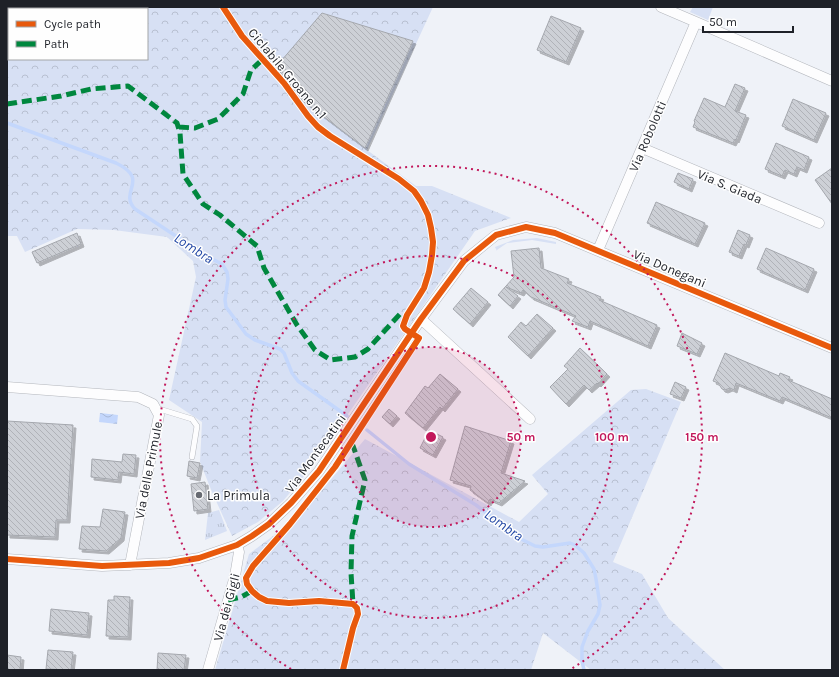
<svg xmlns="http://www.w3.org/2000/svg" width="839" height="677" viewBox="0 0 839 677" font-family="Karla,sans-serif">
	<defs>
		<pattern id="forest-crowns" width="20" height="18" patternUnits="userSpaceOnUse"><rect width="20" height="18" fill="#d7e0f4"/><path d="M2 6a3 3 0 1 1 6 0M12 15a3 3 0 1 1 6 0" fill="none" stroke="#b8c0d1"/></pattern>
		<pattern id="park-tufts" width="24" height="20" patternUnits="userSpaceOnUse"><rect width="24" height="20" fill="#d7e0f4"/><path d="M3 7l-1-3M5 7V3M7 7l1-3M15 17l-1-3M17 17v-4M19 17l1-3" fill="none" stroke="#b8c0d1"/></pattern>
		<pattern id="water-waves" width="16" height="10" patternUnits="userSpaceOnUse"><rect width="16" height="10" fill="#c4d7fc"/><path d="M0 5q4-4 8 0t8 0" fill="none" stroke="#a8b8d8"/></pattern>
		<pattern id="building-back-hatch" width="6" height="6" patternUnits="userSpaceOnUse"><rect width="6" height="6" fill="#cdd0d6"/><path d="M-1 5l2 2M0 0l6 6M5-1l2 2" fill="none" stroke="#b0b2b8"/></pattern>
		<filter id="shadow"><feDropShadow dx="3" dy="3" stdDeviation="0" flood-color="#0004"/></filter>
	</defs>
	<rect width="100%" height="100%" fill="#eff2f8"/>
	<path fill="#d7e0f4" d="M693,7H713L708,20L690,12Z
		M537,238L556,242V244L532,240L507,243L497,250V251L495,247L513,240Z"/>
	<path fill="url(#forest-crowns)" fill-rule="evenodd" d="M7,7H433L367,150L416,186H432L511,218L475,231L310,469L283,501L258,522L232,536L212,492L200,462L202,422L169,400L196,277L193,261L167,237L114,230L77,229L25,252L17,236H7ZM9,9H147V59H9Z
		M646,389L681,402L613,562L642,574L668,618L725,670H591L543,633L531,670H215L249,554L301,515L365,439L519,522L548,494L532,475L631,390Z"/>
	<path fill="url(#park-tufts)" d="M219,510L227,531L205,540L208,513Z"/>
	<path fill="url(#water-waves)" d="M100,413L118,415L117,424L99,422Z"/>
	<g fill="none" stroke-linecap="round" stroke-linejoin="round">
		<path stroke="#c4d7fc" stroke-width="3.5" d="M7,123L116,163C151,180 118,191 135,209L206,256L222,264L227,272L228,279L225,300L226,307L246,334L255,340L280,349L284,353L292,373L298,381L347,416
			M367,430L409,464L476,505L517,537L535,546L543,547L570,543L575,545L584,553L594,569L596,579L600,605L598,614L588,631L582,647V661L584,670"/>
	</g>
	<path fill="url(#building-back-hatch)" stroke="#a4a7ad" filter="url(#shadow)" d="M322,13L413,41L365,148L303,101L276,67Z
		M551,16L581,28L566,62L537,50Z
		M735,84L745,88L735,111L746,115L736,140L735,139L733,143L693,127L695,122L694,121L704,98L725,107Z
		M793,99L826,113L814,140L782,126Z
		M776,143L809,157L804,170L797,167L794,174L785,170L782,176L765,169Z
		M832,168V204L815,180Z
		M678,173L693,179L689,189L674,182Z
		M656,202L705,223L695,244L647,223Z
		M738,230L750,235L746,245L744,244L739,256L729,252Z
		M77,233L81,244L37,263L32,252Z
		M539,248L541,268L569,279L567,283L601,297L599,300L657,325L648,346L590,321L588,327L572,321L576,316L531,297L523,290L521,293L506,287L518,296L510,306L498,295L514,277L511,251Z
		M766,248L814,269L805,290L757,269Z
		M471,288L488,302L470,324L453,309Z
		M537,314L553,328L528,356L508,337L521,322L526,326Z
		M682,333L702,343L697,354L677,346Z
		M580,348L607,374L598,384L597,383L589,390L584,385L566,404L550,387L568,369L564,366Z
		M725,353L779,376L780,373L790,377L788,380L832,399V418L782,397L780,401L736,383L734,390L730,388L725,390L722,389L718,383L713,381Z
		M440,374L458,389L442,409L440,407L423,428L405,413L425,386L428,388Z
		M675,382L686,387L681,398L670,394Z
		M389,409L397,416L390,424L382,417Z
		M7,421L73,425L67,520H56L55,537L7,535Z
		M465,426L511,441L501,473L525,481L499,503L490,499L488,503L470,490L471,486L450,480Z
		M429,430L443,437L433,455L420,448Z
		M123,454L136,455L134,474L119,472L118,480L91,477L92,459L122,462Z
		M189,461L200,463L197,478L187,476Z
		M205,482L208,509L194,511L191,484Z
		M103,509L125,512L121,538L106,551L79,549L82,526L100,527Z
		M114,596L130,597L128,637L106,636L108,600H114Z
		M51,609L89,613L87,635L49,631Z
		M48,650L73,652L71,670L46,669Z
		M158,653L186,655L184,670H157Z
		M7,655L21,657L20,670H7Z"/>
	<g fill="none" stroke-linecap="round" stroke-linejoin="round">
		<g stroke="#b3b6bc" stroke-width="6">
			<path id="lane" d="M156,408L192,419L197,426L192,457"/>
		</g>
		<g stroke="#b3b6bc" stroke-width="11">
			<path id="street" d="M661,7L696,22
				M642,148L819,223
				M598,250L696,22L832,81
				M421,319L530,419
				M7,387L138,397L153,404L159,415L130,565
				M7,559L102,566L169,563L199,558L237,545L252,536L269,524L291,503L319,471L421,319L464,261L496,235L526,227L555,233L832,348
				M208,670L235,576L239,552L237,545"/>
		</g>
		<use href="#lane" stroke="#fdfdfe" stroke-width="5"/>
		<use href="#street" stroke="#fdfdfe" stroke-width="10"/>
		<path stroke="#00873e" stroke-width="5" stroke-dasharray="10 5" stroke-linecap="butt" d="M7,104L61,96L91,89L128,86L177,123L180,133L183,174L203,204L220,215L257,246L264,268L297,325L315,350L331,360L355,357L368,349L400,314L407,315
			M179,127L195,128L218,119L243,94L251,70L263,59
			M352,443L365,480L352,536L351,573L353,604
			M228,600L241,597L252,591"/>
		<g stroke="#fefefe" stroke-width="8">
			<path id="cycleway" d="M223,7L242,36L284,83L308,116L318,127L330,136L399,179L414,191L421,201L428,215L431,228L433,242L432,255L429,272L424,288L407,315L403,326L405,329L419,338L335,467L290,524L253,566L246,578L247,584L252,591L259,597L267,601L289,603L319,601L353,604L357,608L358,614L353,628L343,670
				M7,559L102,566L169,563L199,558L237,545L252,536L269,524L291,503L319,471L421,319L464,261L496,235L526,227L555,233L832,348"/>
		</g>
		<use href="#cycleway" stroke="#e8590c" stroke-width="6"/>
	</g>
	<circle cx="431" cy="437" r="90" fill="#c2185b" fill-opacity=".12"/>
	<g fill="none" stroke="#c2185b" stroke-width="2" stroke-dasharray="2 4">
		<circle cx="431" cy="437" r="90"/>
		<circle cx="431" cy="437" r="181"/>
		<path d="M291 669A271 271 0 1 1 571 669"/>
	</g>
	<circle fill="#676a71" stroke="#fefefe" stroke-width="1.5" cx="199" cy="495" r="4"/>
	<g text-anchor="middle" stroke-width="3" stroke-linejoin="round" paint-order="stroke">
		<g font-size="13" fill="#1e2128" stroke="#fefefe">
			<text transform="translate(288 73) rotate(50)" y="5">Ciclabile Groane n.1</text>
			<text transform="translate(647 136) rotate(-67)" y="5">Via Robolotti</text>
			<text transform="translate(730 186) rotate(23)" y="5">Via S. Giada</text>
			<text transform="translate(670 268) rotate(23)" y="5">Via Donegani</text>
			<text transform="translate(315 453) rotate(-54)" y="5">Via Montecatini</text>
			<text transform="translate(148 470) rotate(-79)" y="5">Via delle Primule</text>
			<text transform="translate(226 607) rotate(-75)" y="5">Via dei Gigli</text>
		</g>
		<g font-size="13" fill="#1e2128" stroke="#fefefe" text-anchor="start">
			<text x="207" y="500">La Primula</text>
		</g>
		<g font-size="14" font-style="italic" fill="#2045a4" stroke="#fefefe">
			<text transform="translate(194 248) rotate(33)" y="5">Lombra</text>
			<text transform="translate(504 525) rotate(35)" y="5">Lombra</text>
		</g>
	</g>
	<circle cx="431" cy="437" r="6" fill="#c2185b" stroke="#fefefe" stroke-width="2"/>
	<g font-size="12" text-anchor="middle" font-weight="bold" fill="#c2185b" stroke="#fefefe" stroke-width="3" stroke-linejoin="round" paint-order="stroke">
		<text x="521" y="441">50 m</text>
		<text x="612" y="441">100 m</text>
		<text x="702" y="441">150 m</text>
	</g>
	<rect width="839" height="677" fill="none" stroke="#1e2128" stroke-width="16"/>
	<rect x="8" y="8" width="140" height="52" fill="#fefefe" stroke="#a4a6a8"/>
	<rect x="16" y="21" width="20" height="6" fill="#e8590c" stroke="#a4a6a8"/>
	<text x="44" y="28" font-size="12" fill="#1e2128">Cycle path</text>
	<rect x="16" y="41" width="20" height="6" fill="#00873e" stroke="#a4a6a8"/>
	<text x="44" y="48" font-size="12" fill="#1e2128">Path</text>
	<path d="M703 26v6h90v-6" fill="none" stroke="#1e2128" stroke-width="2"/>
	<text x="709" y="26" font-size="12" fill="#1e2128" stroke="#fefefe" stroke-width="3" paint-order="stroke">50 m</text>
</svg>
